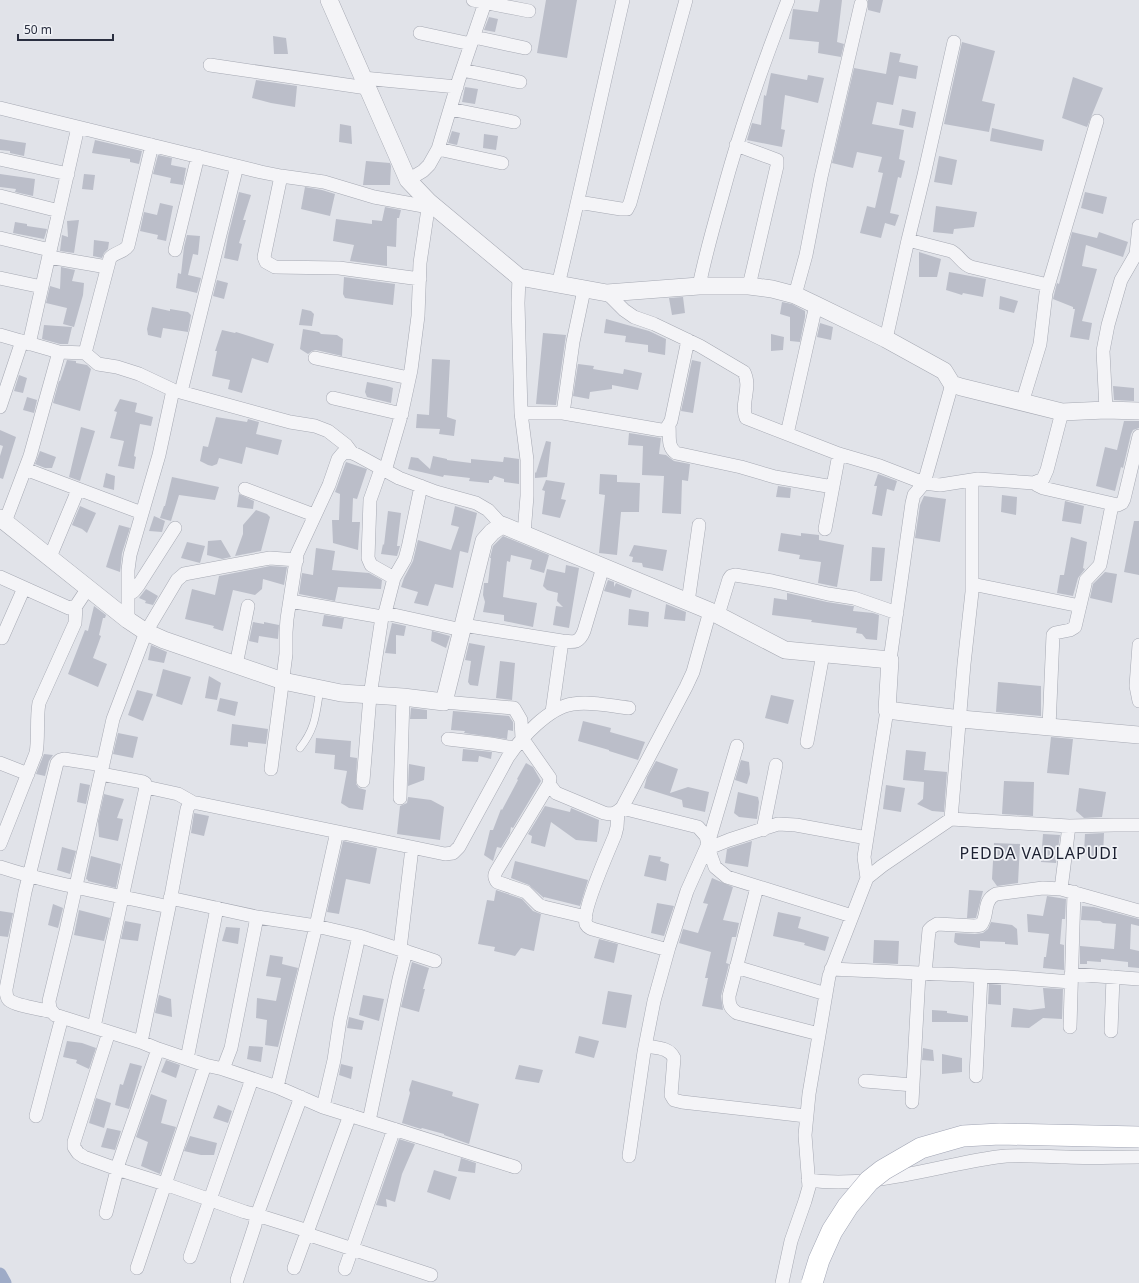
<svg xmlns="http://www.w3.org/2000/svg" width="1139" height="1283" viewBox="0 0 1139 1283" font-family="'Noto Sans',sans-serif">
	<rect width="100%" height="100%" fill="#e1e3e9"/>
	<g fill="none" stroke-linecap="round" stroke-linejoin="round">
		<path stroke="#9eabc7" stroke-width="13" d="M0,1274L5,1283"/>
	</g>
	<path fill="#bbbec9" d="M546,0H577L567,58L537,53Z
		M820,0H842L837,42L844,44L841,57L818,53L819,42L789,39L793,9L818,12Z
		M868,0H883L880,13L868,10Z
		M489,17L498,19L495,32L484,30Z
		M273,36L286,38L288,54H274Z
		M962,42L995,51L982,101L995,104L989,132L944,124Z
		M890,52L901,54L899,62L918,66L916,79L899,76L893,105L877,102L872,124L904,130L899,159L905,161L901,178L898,177L890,213L899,215L895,226L885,223L881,238L860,233L867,206L875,208L883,173L878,172L882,157L857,152L853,168L832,163L854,68L886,74Z
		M771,73L807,80L808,75L824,78L818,103L785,95L781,129L785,130L782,147L747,140L752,123L761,125L764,95L766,96Z
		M1073,77L1103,88L1087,127L1062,118Z
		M256,80L297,86L295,107L271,103L252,98Z
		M465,87L478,89L475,104L462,102Z
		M902,109L916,112L913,128L899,125Z
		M340,124L351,126L352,144L339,142Z
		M992,128L1044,140L1042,151L990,141Z
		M452,131L460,133L457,145L448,143Z
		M484,134L498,136L496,150L483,148Z
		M0,139L26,143L24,156L10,153V151L0,150Z
		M95,140L142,151L139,164L130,162V159L92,153Z
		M158,155L172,158L171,165L186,168L183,185L170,183L171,178L153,174Z
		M939,156L957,160L952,185L934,182Z
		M366,161L390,163L391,166L390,185H363Z
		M0,174L35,179L33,196L15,192L16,189L0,187Z
		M84,174L95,175L93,190L82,189Z
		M305,187L322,190L335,194L330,216L301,209Z
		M239,192L251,195L243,220H246L239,243L242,244L238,261L224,258L228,236Z
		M1085,192L1107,197L1103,214L1081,208Z
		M160,203L173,206L166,241L157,239L158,235L140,231L144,212L157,215Z
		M936,206L977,212L974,227L954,229L953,234L933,232Z
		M385,207L401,210L399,218H397L396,247L387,246V266L350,261L354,245L333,241L336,219L372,224V220L382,221Z
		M79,220L74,253L60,251L62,235L68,237L67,221Z
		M15,222L27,224V226L47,229L44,239L13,233Z
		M1072,232L1097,238L1099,232L1128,242L1123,257L1086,245L1082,266L1097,269L1082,321L1092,323L1089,340L1070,337L1075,309H1073V307L1053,299L1057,283L1059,284Z
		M187,235L200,236L198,255L193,254L188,275L201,278L197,293L176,288L178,273L181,274L184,247Z
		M94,240L109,242L108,249L104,253L102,258L93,256Z
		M919,252L941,259L937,277H919Z
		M61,267L75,270L72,281L84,283L83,295L74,327L63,324L67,308L46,303L50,286L60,289Z
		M949,272L986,279L983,297L963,293L962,295L946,290Z
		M344,277L395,284L393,305L345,298L343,294Z
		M217,280L228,283L224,299L213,296Z
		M1000,296L1018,301L1014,313L999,309Z
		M683,297L685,313L672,315L669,298Z
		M782,302L792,304L805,311V317L800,342L790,341V317L780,314Z
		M152,307L170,311V309L188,312L191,315L188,332L163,328L161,338L148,335L147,329Z
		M302,309L311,311L314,314L312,326L299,325Z
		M606,319L649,331L666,339L665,355L648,352V345L625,342L626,336L604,333Z
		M820,323L833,327L831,340L817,337Z
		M44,325L72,327L68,344H60L42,339Z
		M303,329L319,332L321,334L337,335L343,339L342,356L316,350L312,351L308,354L300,349Z
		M222,330L235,333L236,332L274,344L268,363L252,358L242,393L228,389L230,380L212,376L217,351H215Z
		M543,333L566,335L556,405L536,404Z
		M771,334L784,337L783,350L771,351Z
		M432,359L450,360L447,417L456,420L454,436L439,434L440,429L416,428L417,414L429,415Z
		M67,360L76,361V363L87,365L91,369L80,411L53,403L59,381H60Z
		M692,360L701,362L693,413L681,411Z
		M578,364L594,366L593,369L623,374L624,369L642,373L638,390L612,385V389L590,392L589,399L573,396Z
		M19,375L27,378L23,393L14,391Z
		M367,382L387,386L393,388L391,403L367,397L365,392Z
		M1113,386L1134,388V401L1114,400Z
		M27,397L37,400L34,413L23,410Z
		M120,399L137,403L135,412L153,417L151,426L140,424L134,456L136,457L134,469L118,466L124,441L110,438L117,412L114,411Z
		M216,417L247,422L248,419L259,422L256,434L282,440L278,455L246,447L242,464L219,458L217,464L212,466L208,465L200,461L203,446L208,447Z
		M1124,421H1139V428L1133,430L1131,434L1123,468L1121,467L1115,491L1096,486L1105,447L1117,450Z
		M81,427L95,431L80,481L69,477Z
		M0,430L16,437L3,479L0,478V456L3,446L0,445Z
		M629,433L661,438L659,454L666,455L674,461L690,464L688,481L682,480L681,514L662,513L664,476L642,475L643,446L628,445Z
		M546,441L551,442L547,477L535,478V472L536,473Z
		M40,451L56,457L52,468H45L35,464Z
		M433,456L447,459V460L471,463V459L503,462L504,457L519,459V484L504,482V479L494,476L492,480H489V483L469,481L470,478L444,475L443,477L408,469L411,457L418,458L430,469Z
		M346,462L367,469L357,499L353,498L352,522H360L358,550L333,543L332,520H339L340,494L335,492Z
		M106,473L115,476L114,490L103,487Z
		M600,474L617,475V482L640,483L639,512H621L617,555L599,553L605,495L599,494Z
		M878,474L897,481L894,491L887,489L882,516L872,514L877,486H874Z
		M172,477L219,487L215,500L179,495L171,521L160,518L164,506H165Z
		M546,480L565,483L561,499L566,500L560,518L542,514L545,491L542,490Z
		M778,486L791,488L790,498L776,497Z
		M239,494L254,501L253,509L237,507Z
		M1002,495L1017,497L1016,515L1001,512Z
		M924,496L946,499L940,542L915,538L920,505Z
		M1065,501L1084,506L1081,524L1062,521Z
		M80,506L96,513L87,533L82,529L72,525Z
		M455,506L477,513L468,553L460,551L453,588L435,584L428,606L414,603L418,592L401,587L404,578L413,561L418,540L451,550L459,527L451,525Z
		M256,510L267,514L270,517L261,551L235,556L243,534V525Z
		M388,511L401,513L397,546H400L397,556L381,554L383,544L384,545Z
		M154,516L165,521L162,532L149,531Z
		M1134,521H1139V575L1124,572Z
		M119,525L130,528L122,553L120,572L106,567Z
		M781,533L801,536V533L819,535V540L844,545L837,587L818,583L821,562L799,559L800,555L778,551Z
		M503,536L549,555L544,573L530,569L532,560L511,555L510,562L507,561L503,597L537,603L533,627L504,621V615L483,612L485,602L483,595L484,583H488L491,558H490L493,546Z
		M1071,537L1087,542L1083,568L1085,569L1078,578L1073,596L1057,593L1060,575H1064Z
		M221,540L231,557L222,559L207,555L208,541Z
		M187,542L205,546L200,563L181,558Z
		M634,545L667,550L663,571L643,567L642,563L632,562L633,557L629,556Z
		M872,547L885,548L882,581H870Z
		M316,548L335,551L332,570L369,573L382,580L381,589L338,587L335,601L299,594L302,573L313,575Z
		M566,565L579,568L569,628L553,625L556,606L563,607L557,601L558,593L547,590L543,586L547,569L565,573Z
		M270,566L287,567L284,585L263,579L262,589L255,595L233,590L223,631L213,628L214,626L185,619L192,589L215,595L219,576Z
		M1105,572L1117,574L1112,603L1090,598L1093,584Z
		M608,580L614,582V587L616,583L632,590L630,598L604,591Z
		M146,589L158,596L153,605L145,603L146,601L139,598Z
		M787,593L827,602L852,606H854L853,611L873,613L879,615L877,640L866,639L862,634L856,633L857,628L811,622L812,620L772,615L774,598L787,600Z
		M666,604L686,612L685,621L664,619Z
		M94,606L106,615L105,618H103L99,635L101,636L93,658L107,664L98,687L68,674L85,630L88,631Z
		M629,609L649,612L648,627L628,625Z
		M324,615L344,618L342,629L322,626Z
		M253,622L264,624V622L279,625L278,639L259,636L258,643L249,641Z
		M392,623L406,626L404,636L396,635V654L385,653Z
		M432,631L450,636L446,648L431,641Z
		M469,643L485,646L478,686L470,685L468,682L471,661L465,660Z
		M151,645L167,652L164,663L148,660Z
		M500,661L515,663L512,700L496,698Z
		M163,669L191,677L182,705L156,696Z
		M209,676L221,683L217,700L205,698Z
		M998,682L1041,686V716L996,712Z
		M137,690L153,694L143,721L128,715Z
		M771,695L794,700L788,724L765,718Z
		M220,698L238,702L235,716L217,711Z
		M411,708L427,710V719H410Z
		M453,711L509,716L513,722V731L508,730L507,739L464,733L465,731L451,730Z
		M583,721L611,728L610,732L645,742L638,760L609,751V750L578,741Z
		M232,724L268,729L266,744L248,742V747L230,745Z
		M118,733L138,737L133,758L113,754Z
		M1051,737L1073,739L1069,775L1047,773Z
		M316,738L351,741L350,757L357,758L356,784L359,788L366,790L363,810L349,808L341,803L347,771L334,769L335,755L315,753Z
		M463,749L492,752L491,759L479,756L478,762L462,761Z
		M906,750L926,752L924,770L947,772L944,812L932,811L917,804L923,799L924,782L903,780Z
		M44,754L53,755L49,761L45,776L36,774Z
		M741,760L749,762L750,774L747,784L735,780Z
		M656,761L678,769L670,793L688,787L709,792L705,812L683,807L682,800L644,788L647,777Z
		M526,763L533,767L541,781L513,828L511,827L510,833L501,848L497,847L493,861L484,855L490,830H493L501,809L502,810L518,780L517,779Z
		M409,764L425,767L424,780L408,786Z
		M1004,781L1034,782L1033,816L1002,814Z
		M80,783L90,785L86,804L77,802Z
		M886,785L905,788L901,812L883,809Z
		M1079,788L1106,792L1102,817L1084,818L1076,811Z
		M738,792L758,797L759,802L757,819L739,817L734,813Z
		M104,794L124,799L117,818L123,819L118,841L99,837L98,821Z
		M408,797L431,800L444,807L440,840L397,834L400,806L407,803Z
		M545,806L570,812L571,808L599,820L597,842L576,840L551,822L545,847L531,843L532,836L528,834Z
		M194,813L209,816L204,836L191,833Z
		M1104,833L1103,856H1087L1084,852L1085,834Z
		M1043,834L1060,835L1056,863L1041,862Z
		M343,841L377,848L370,884L346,879L339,914L327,912Z
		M752,841L748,867L725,863L727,849Z
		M994,843L1020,844L1018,883L997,886L992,879Z
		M62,847L76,851L70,874L57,870Z
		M649,855L661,857L660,861L669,864L666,881L644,876Z
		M91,856L121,864L116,888L88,881V880L86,879Z
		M515,861L588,880L580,906L544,897V898L529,885L511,878Z
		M712,878L733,887L723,920L739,923L736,937H732L726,963L729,964L721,996L723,1010L702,1006L708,978H705L711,952L679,943L683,929L698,933L708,904L703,903Z
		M496,890L522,899L533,911L541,914L534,951L521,948L515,956L494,951L495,947L478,944L487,900L494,901Z
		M969,890L983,891L976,918H967Z
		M1047,896L1066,899L1065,919H1062L1060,944L1064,945V970L1043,968L1044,957H1046L1049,934L1028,932L1027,914L1043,916Z
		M657,903L674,906L664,936L651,933Z
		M53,904L63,908L58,928L48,925Z
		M1082,906L1094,907L1139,919V926L1131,924L1130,949L1139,951V968L1128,967V962L1101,959V962L1087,961V964H1080V946L1114,949L1116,924L1103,923L1100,921L1081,920Z
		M79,910L110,918L104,941L74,935Z
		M0,911L13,913L8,937L0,936Z
		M778,912L801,917L798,928L829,937L825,951L804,945L805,943L773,936Z
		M125,921L141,924L138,941L121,939Z
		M991,922L1012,925L1017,929L1018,945L1005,944V942L980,941V948L958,945L954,942L955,933L975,934L983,933L988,929Z
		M226,927L240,928L238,944L222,941Z
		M599,939L618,944L614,963L594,958Z
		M874,940L899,941L898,964L873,963Z
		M270,955L283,957L282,964L298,968L278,1047L265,1045L267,1020L256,1018L257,998L276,1001L281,978L266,976Z
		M412,962L429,968L423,989H425L419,1012L401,1007Z
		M989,984L1001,985V1005L988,1004Z
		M1043,988L1063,989L1062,1019L1043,1018L1029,1028L1011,1027L1013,1008L1030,1010L1045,1008Z
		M608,991L632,995L626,1028L602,1024Z
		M159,995L171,999L172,1017L155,1013Z
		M363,995L384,999L379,1021L359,1015Z
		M932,1010L947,1011V1013L968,1016V1022H932Z
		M349,1017L364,1021L362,1030L347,1028Z
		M579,1036L599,1041L594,1058L575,1053Z
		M67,1041L82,1043L96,1048L89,1069L76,1063L77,1060L63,1057Z
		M249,1046L263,1047L261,1062L247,1059Z
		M923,1048L933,1050L934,1061L922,1060Z
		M942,1054L962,1058V1072L942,1074Z
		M166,1060L180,1065L176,1078L161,1072Z
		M130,1063L142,1066L129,1109L115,1105L120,1084L123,1085Z
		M341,1064L353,1067L351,1079L339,1075Z
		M519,1065L543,1070L539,1083L515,1079Z
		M412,1080L453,1092L452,1096L479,1104L469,1144L444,1135V1134L422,1128L421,1129L402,1123L410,1093L409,1090Z
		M151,1094L167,1100L161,1123L176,1127L160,1174L141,1166L148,1142L136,1137Z
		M96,1098L111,1103L104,1128L89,1123Z
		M218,1105L232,1111L228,1123L213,1118Z
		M107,1128L121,1131L115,1150L101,1147Z
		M190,1136L217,1143L214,1155H201L184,1151Z
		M399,1139L415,1144L402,1174L395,1202L386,1199L387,1207L376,1205Z
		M461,1158L476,1163L475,1173L458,1171Z
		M434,1170L457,1177L450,1200L427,1192Z"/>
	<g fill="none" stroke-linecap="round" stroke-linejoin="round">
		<g stroke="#a6a9b3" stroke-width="8">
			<path id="service" d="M300,748C316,728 316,713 320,689"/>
		</g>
		<g stroke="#a6a9b3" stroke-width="14">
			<path id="minor" d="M473,0L529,11
				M420,33L471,44
				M474,37L525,48
				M210,65L367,88
				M462,70L520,82
				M363,78L457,87
				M0,108L261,172L281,176L324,182L374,197L429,207
				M450,109L514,122
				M736,145L777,160V166L749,286
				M438,149L502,163
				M0,159L68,174
				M281,176L264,257L266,262L275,267L339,268L420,279
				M408,180L423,171L429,165L438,149L459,79L486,0
				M0,196L59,211
				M578,202L621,209H627L630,203L686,0
				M0,238L50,250
				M908,240L951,251C959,255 962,264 971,267L1048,285
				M175,250L198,156
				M49,257L107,267
				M519,277L518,303L521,413L527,460V496L524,534
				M0,278L42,287
				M558,285C581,190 601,95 623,0
				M699,286C705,257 713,228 721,200C739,132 762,66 788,0
				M607,293L624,310L634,317L654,324L700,346L744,372C752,387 740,404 746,418L839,454L880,466L924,483L952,384
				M795,295L806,255L821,177L861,4
				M0,335L59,352L85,353L98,364L117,367L139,374L173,390L290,422L315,426L328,431L346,445L352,453
				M886,339L908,240L924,175L954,42
				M29,344L78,127
				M85,353L110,258C115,252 123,253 128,246L152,145
				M315,358L409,378
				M181,392L237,166
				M333,398L402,414
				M1022,403L1040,344L1046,293L1097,121
				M0,407L22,341
				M1106,410L1103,351L1108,325L1121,280L1136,254L1139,226
				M521,413H563L661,430L666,429L671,421L688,340
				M563,413L573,342L584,290
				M669,426C670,436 667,447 676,453L741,467L775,477L833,487
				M787,434L816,305
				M25,469L142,513
				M381,469L370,500L368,558L371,565L394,578
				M385,471L401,416L411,370L418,316L420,263L429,202
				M1043,479L1037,485L1043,488L1118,505L1122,503L1124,499L1139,436
				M245,489L314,515
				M5,522L30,456L59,352
				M825,529L839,454
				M50,557L78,490
				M297,560L270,558L184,574L177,580L146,632L113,719L66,931L49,1001L50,1009L55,1015L141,1042L158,1049L205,1065L223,1069L277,1087L323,1107L515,1167
				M0,577L69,608L76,606L88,588
				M972,584L1080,606
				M128,595L134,591L138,586L175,528
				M290,601L382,617
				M688,602L699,525
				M385,613L462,630
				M718,615L729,579L731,576L735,575L772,581L828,594L854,598L897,613
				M128,620V570L130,555L159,455L173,390
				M463,625L562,641C573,642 579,644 584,631L603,567
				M2,638L24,588
				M1139,645L1136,686L1139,701
				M890,660L912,503L914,495L924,483L940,485L978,479L1034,483L1043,479L1047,470L1062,412
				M236,665L248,606
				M444,702L514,708L521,720L522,738L550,778L549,784L556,793L604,813C613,815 616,813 622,808L686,687L693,672L710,611
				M552,712L562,641
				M1049,727L1053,635L1055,633L1070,630L1075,627L1086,580L1100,565L1112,505
				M448,739L491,744L514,748
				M807,742L823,654
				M0,763L28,774
				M271,769L286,654V632L287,619L297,554L329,485L338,459L343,453L350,452L357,455L399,478L436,492L476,503L488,510L502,525
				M363,781L370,696L382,617L385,613L394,578L405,559L408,548L421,486
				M549,784L497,870C494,875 494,877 497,882L526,892L539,905L544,907L586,917
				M146,787L178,794L194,803
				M400,798L403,697
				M622,808L698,827L706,836L710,853L715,867L727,877L852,916
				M618,811L617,827L615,835C609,850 581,912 586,924C588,928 592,929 596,930L668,950
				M951,819L964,664L972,592V480
				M763,830L776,765
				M0,844L36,753C39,737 36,720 39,703L75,623L76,606
				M709,848L729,840L778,824L796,825L867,838
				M0,867C55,885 112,894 169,907
				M867,878L864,857L887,710
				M757,887L729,996C729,1005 730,1008 737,1013L819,1034
				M1061,889L1069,826
				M170,898L257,917L316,926L359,936L435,961
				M400,949L412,848
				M736,967L826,994
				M831,969L1008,977L1071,982
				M925,974L929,930L932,927L937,924L975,926L981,925C989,915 982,901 996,894L1043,888L1061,889L1139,911
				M1071,974L1139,979
				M52,1012C42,1009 16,1006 9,1000C6,997 6,993 6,989L25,892L57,763L60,760L64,759L103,765
				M94,1027L146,787L145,783L143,782L101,774
				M1070,1027L1074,892
				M1111,1031L1113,977
				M109,1032L74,1142V1147L78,1153L84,1157L117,1169L165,1184L245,1212L257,1215L308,1231
				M141,1042L169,907L187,809L190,803H197L445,854L453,853L459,847L508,757C521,738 549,707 573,704C591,701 611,706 629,708
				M646,1046C656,1048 669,1047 674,1058L671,1095L674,1100L682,1102L806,1116
				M187,1059L217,908
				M223,1069L231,1048L257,917
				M976,1076L981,976
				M865,1081L913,1085
				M277,1087L316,926L336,836V833
				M912,1102L919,974
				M323,1107L334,1060L340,1020L359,936
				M36,1116L62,1017
				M369,1121L399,979L406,951
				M629,1156L644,1052L654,1001L669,947L687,891L708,844L737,746
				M808,1180C872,1189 934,1166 997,1157C1020,1154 1043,1157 1066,1157C1090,1158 1115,1157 1139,1157
				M106,1213L119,1162L158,1049
				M307,1234L431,1275
				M190,1257L252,1079
				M137,1268L205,1065
				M294,1268L350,1115
				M345,1269L394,1129
				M237,1280L255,1225L257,1215L301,1097
				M782,1283L791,1241L805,1201L809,1187L805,1135L809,1094L829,976L867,878L882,866L951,819L1069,826L1114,825H1139"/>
		</g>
		<g stroke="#a6a9b3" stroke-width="18">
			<path id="tertiary" d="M329,0L408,180L429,202L519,277L607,293L699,286H749L772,289L795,295L816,305L886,339L944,371L952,384L961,387L1062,412L1106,410L1139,411
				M0,518L128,620L146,632L164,640L283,681L341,693L403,697L444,702L484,541L492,532L502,525L710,611L785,650L890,660L887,710L961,719L1139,735"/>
		</g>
		<use href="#service" stroke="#f4f4f7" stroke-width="7"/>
		<use href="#minor" stroke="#f4f4f7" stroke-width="13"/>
		<use href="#tertiary" stroke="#f4f4f7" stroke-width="17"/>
		<g stroke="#a1a5b4" stroke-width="22" stroke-linecap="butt">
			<path id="primary-bridge" d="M812,1283L819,1260L832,1231L848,1206L869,1181L883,1170L921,1148L963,1136L1000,1134L1139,1137"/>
		</g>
		<use href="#primary-bridge" stroke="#fff" stroke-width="21"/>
	</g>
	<g text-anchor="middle" stroke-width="3.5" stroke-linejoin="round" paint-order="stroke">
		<g font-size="16" letter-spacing="1" fill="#1c2031" stroke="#f0f2f6">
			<text x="1039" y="859">PEDDA VADLAPUDI</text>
		</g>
	</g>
	<path d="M18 34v6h95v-6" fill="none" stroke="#2a2f40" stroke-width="2"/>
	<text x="24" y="34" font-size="12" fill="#2a2f40" stroke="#f0f2f6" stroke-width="3" paint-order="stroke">50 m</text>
</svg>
